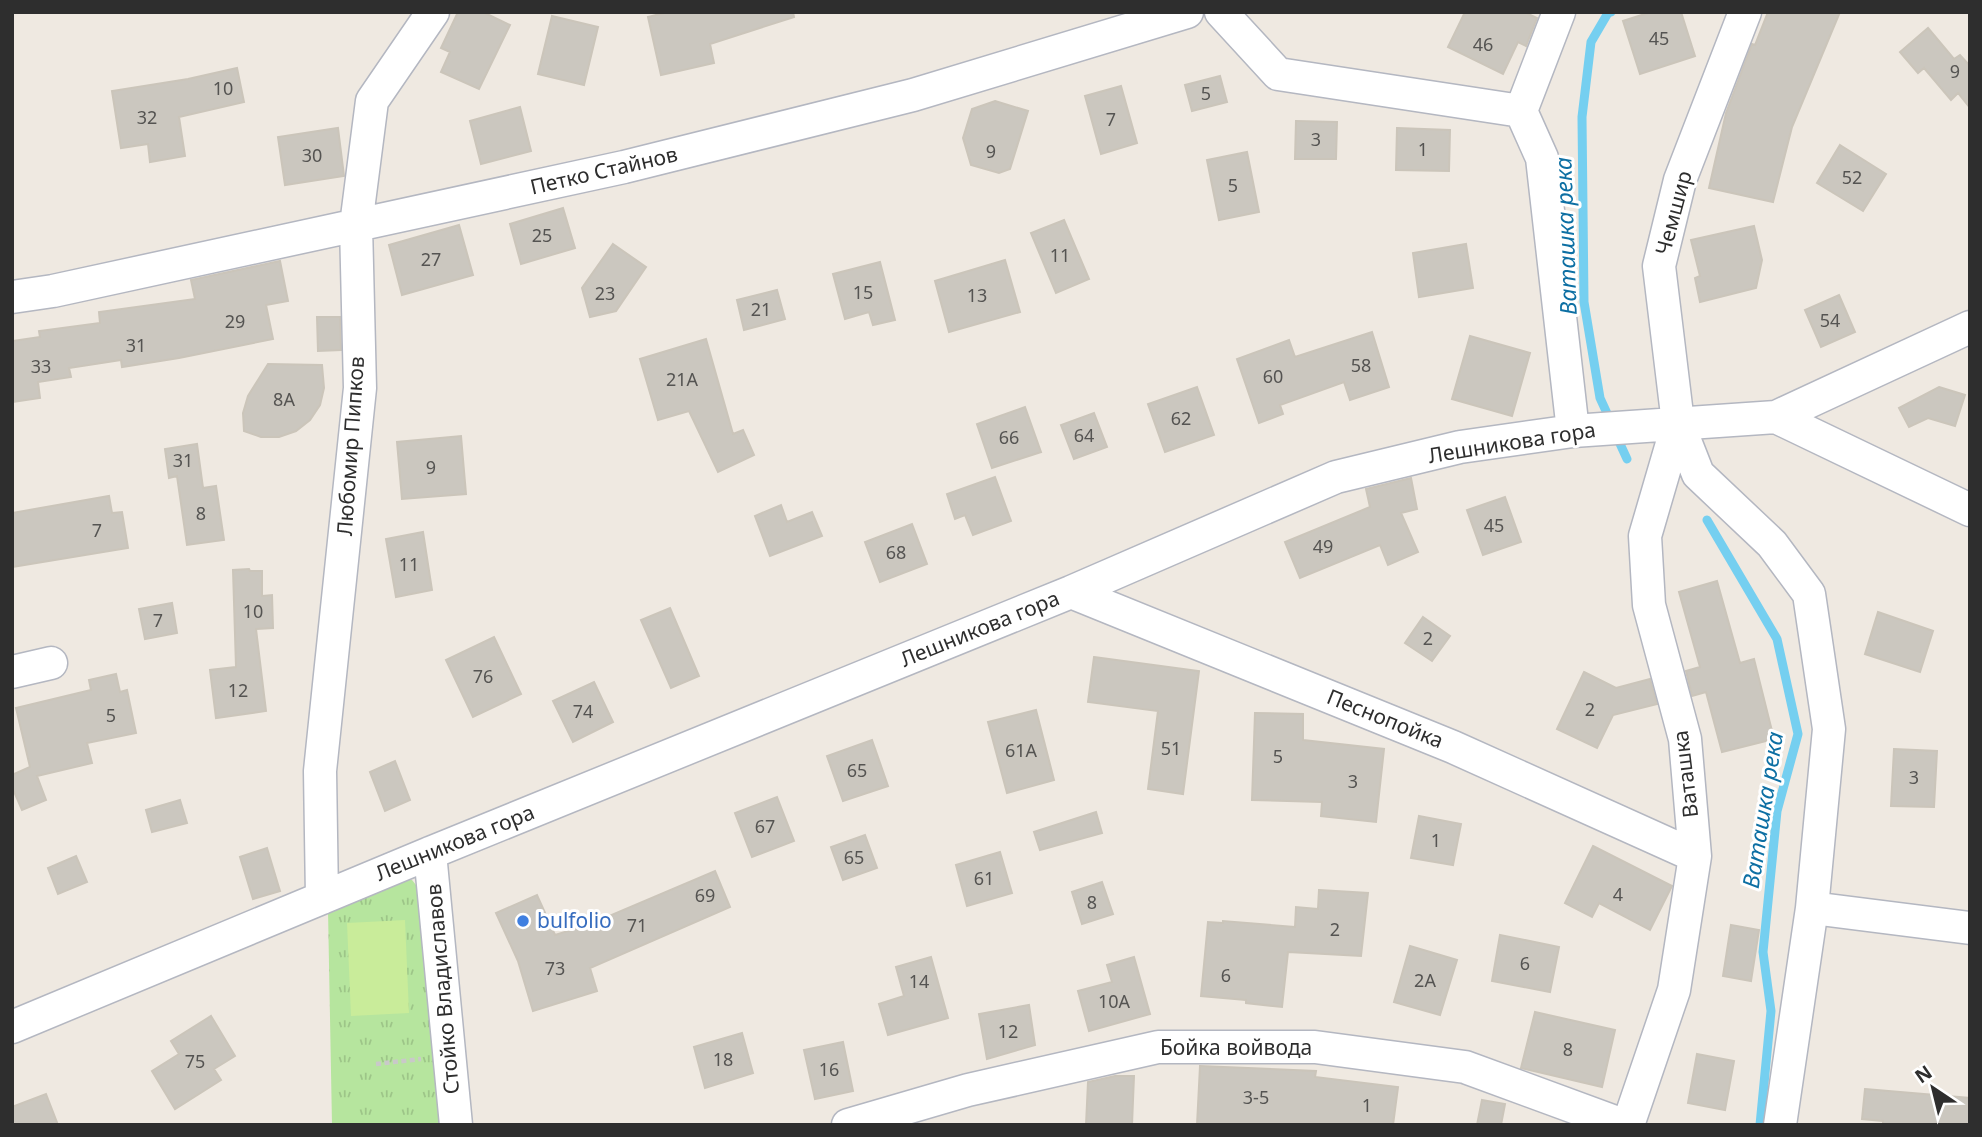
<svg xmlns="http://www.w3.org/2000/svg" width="1982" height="1137" viewBox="0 0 1982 1137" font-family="'Noto Sans',sans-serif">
	<defs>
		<pattern id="grass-tufts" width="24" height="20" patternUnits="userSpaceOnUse" patternTransform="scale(1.75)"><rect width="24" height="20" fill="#b6e59e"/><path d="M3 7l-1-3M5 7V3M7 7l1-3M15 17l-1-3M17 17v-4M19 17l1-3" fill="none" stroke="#9dc588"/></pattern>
	</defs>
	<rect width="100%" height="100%" fill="#efe9e1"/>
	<path fill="url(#grass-tufts)" d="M407,879L412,880L416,885L436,1058L440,1125H332L328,910Z"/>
	<path fill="#c9ec9a" d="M405,920L409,1013L351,1016L347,923Z"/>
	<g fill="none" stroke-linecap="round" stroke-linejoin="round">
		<path stroke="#75cff0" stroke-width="9" d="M1611,12L1608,13L1591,42L1582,117L1584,302L1600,398L1611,422
			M1616,435L1627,459
			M1707,520L1777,639L1798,734L1777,811L1763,952L1771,1011L1760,1125"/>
	</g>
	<path fill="#cbc7bf" stroke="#cbc5ba" stroke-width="2" d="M458,12H483L510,25L479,89L441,72L450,52L441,48Z
		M668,12H793L794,17L710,44L714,63L661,75L648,17Z
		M1465,12H1524L1537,18L1526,46L1518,42L1503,74L1448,47Z
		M1651,12H1681L1695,56L1640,74L1623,21Z
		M1768,12H1840L1792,127L1773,202L1709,188L1726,113L1752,44L1755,45Z
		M552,16L598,27L584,85L538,74Z
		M1928,28L1954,59L1960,55L1970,66V108L1958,93L1951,100L1924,68L1918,73L1900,52Z
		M237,68L244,102L179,117L185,156L150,162L148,144L121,148L112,91L188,79Z
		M1220,76L1227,102L1192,111L1185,85Z
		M1121,86L1137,143L1101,154L1085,96Z
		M995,101L1028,111L1010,169L999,173L971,165L963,138L972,109Z
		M520,107L531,151L481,164L470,121Z
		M1296,121L1337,122L1336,159H1295Z
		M338,128L344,176L285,185L278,137Z
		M1397,128L1450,130L1449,171L1396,170Z
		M1840,145L1886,174L1863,211L1817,183Z
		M1247,152L1259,212L1219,220L1207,160Z
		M563,208L575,248L521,264L510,224Z
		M1064,220L1089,279L1056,293L1031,233Z
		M459,225L473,275L402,295L389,245Z
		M1754,226L1762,260L1756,288L1700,302L1695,278L1700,276L1691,240Z
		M613,244L646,267L616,311L590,317L582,288Z
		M1466,244L1473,288L1419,297L1413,253Z
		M1005,260L1020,312L949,332L935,281Z
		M280,261L288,301L266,305L273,339L179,358L122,367L121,360L69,368L71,377L38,382L40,398L12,402V341L40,337L39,331L100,323L99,312L195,299L191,280Z
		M880,262L895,320L873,325L869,312L845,319L833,274Z
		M777,290L785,319L744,330L737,300Z
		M1839,295L1855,332L1821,347L1805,310Z
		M317,317H340L341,350L318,351Z
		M1372,332L1389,387L1350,400L1344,382L1280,405L1283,414L1259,423L1237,359L1289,340L1295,357Z
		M1470,336L1530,353L1512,416L1452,399Z
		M706,339L733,434L743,430L754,455L718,472L689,411L658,420L640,359Z
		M268,364L322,365L324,388L320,405L310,420L296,431L279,437H261L244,431L243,413L248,396Z
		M1197,387L1214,435L1165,452L1148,404Z
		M1939,387L1965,395L1955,426L1928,418L1909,427L1899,408Z
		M1025,407L1041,452L992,468L977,424Z
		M1094,413L1107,447L1074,459L1061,425Z
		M461,436L466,494L402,499L397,442Z
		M197,444L203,488L216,486L224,540L187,545L177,476L169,478L165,449Z
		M995,477L1011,521L973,535L965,515L955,519L947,494Z
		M1411,478L1417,509L1401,513L1418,552L1388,565L1380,545L1300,578L1285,542L1370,507L1366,489Z
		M109,496L112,513L122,512L128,548L12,567V513Z
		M1505,497L1521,542L1483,555L1467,510Z
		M781,505L787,522L812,512L822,536L770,556L755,516Z
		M912,524L927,564L880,582L865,542Z
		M423,532L432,590L396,597L386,539Z
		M249,569L250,571H262V596L272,595L273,628L256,629L266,711L216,718L210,670L236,667L233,570Z
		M1717,581L1740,663L1754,659L1774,739L1722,752L1706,692L1692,696L1686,671L1700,667L1679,592Z
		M172,603L177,633L145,639L139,609Z
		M670,608L699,676L671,688L641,620Z
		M1878,612L1933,631L1920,672L1865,654Z
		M1423,617L1450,636L1432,661L1405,643Z
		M494,637L521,694L473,717L446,660Z
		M1094,657L1199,671L1183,794L1148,789L1158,711L1088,702Z
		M1584,672L1616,688L1650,679L1657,704L1613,715L1597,748L1557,729Z
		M116,674L120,692L127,690L136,733L87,743L92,763L37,776L46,800L22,810L12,787V775L30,767L16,708L91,690L89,680Z
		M594,682L613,722L573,742L553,701Z
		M1036,710L1054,780L1007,793L988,722Z
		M1255,713L1303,714V740L1384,749L1376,822L1321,816L1322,802L1252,800Z
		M872,740L888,786L843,801L827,756Z
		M1894,749L1937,751L1934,807L1891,806Z
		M395,761L410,800L385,811L370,772Z
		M777,797L794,841L752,857L735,813Z
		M180,800L187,823L152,832L146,810Z
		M1096,812L1102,833L1040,850L1034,832Z
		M1419,816L1461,824L1453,865L1411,858Z
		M865,835L877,868L843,880L831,847Z
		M1593,846L1672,886L1650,930L1599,903L1592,917L1565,903Z
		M267,848L280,891L253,899L240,857Z
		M1000,852L1012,893L967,906L956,865Z
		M76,856L87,882L58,894L48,868Z
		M715,871L730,907L590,968L597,991L533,1011L518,961L496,913L537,895L555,935L611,918L609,916Z
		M1102,882L1113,914L1082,924L1072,892Z
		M1319,890L1368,893L1361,956L1288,952L1282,1007L1246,1003V1000L1201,996L1208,922L1223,923V921L1295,927L1296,907L1318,909Z
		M1731,925L1759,930L1751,981L1723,976Z
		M1500,935L1559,947L1550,992L1492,981Z
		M1410,946L1457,960L1440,1015L1394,1002Z
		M931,957L948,1018L888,1035L879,1004L904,996L896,967Z
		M1134,957L1150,1014L1089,1031L1078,991L1112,982L1107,965Z
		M1029,1005L1035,1045L987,1059L979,1014Z
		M1535,1012L1615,1030L1602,1087L1521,1068Z
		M211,1016L235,1056L214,1069L221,1080L175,1109L152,1071L179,1054L171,1041Z
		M742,1033L753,1073L705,1088L694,1047Z
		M843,1042L853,1091L815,1099L804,1050Z
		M1697,1054L1734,1061L1725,1110L1688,1103Z
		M1200,1066L1316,1071L1315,1077L1398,1087L1393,1125H1197Z
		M1115,1076H1134L1132,1125H1086L1088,1082Z
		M1865,1089L1970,1098V1125H1883V1121L1862,1119Z
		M46,1094L58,1125H12V1107Z
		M1482,1100L1505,1104L1501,1125H1477Z"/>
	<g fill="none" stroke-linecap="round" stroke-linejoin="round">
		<g stroke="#b4b7c1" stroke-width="35">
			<path id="minor" d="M1221,12L1278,74L1521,111L1542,158L1573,431
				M1745,12L1680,180L1659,266L1678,423L1698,474L1772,544L1809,594L1829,729L1812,908L1780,1125
				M1521,111L1559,12
				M12,297L53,291L624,167L913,95L1187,12
				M1776,417L1970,510
				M1071,592L1453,747L1695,856
				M12,672L51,663
				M430,853L456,1125
				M322,898L320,771L360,388L356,225L372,101L433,12
				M1812,908L1970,928
				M12,1027L430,853L1071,592L1336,477L1460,447L1573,431L1776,417L1970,327
				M848,1125L968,1090L1158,1047H1315L1465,1067L1623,1125
				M1628,1125L1674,990L1695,856L1685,739L1649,605L1645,536L1678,423"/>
		</g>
		<path stroke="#c9c9c9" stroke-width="4.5" stroke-dasharray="5 3.5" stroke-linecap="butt" d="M376,1064L421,1059"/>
		<use href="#minor" stroke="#fff" stroke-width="32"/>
	</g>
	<circle fill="#3f7fe0" stroke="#fff" stroke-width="2.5" cx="523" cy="921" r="7"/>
	<g text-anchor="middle" stroke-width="6" stroke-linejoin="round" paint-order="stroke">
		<g font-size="18" fill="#555452">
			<text x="1659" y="45">45</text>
			<text x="1483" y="51">46</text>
			<text x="1955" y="78">9</text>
			<text x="223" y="95">10</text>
			<text x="1206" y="100">5</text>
			<text x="147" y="124">32</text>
			<text x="1111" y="126">7</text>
			<text x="1316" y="146">3</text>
			<text x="1423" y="156">1</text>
			<text x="991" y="158">9</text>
			<text x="312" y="162">30</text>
			<text x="1852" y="184">52</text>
			<text x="1233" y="192">5</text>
			<text x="542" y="242">25</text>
			<text x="1060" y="262">11</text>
			<text x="431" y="266">27</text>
			<text x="863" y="299">15</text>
			<text x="605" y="300">23</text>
			<text x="977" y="302">13</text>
			<text x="761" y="316">21</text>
			<text x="1830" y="327">54</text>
			<text x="235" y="328">29</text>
			<text x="136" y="352">31</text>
			<text x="1361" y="372">58</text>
			<text x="41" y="373">33</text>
			<text x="1273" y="383">60</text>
			<text x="682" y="386">21А</text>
			<text x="284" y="406">8А</text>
			<text x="1181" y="425">62</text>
			<text x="1084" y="442">64</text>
			<text x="1009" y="444">66</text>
			<text x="183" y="467">31</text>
			<text x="431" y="474">9</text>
			<text x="201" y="520">8</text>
			<text x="1494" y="532">45</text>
			<text x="97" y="537">7</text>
			<text x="1323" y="553">49</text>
			<text x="896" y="559">68</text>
			<text x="409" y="571">11</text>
			<text x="253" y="618">10</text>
			<text x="158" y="627">7</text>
			<text x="1428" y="645">2</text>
			<text x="483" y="683">76</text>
			<text x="238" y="697">12</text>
			<text x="1590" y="716">2</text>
			<text x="583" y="718">74</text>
			<text x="111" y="722">5</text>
			<text x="1171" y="755">51</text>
			<text x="1021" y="757">61А</text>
			<text x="1278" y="763">5</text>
			<text x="857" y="777">65</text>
			<text x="1914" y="784">3</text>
			<text x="1353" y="788">3</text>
			<text x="765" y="833">67</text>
			<text x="1436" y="847">1</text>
			<text x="854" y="864">65</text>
			<text x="984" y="885">61</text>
			<text x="1618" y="901">4</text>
			<text x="705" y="902">69</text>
			<text x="1092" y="909">8</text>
			<text x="637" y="932">71</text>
			<text x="1335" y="936">2</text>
			<text x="1525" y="970">6</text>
			<text x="555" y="975">73</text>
			<text x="1226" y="982">6</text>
			<text x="1425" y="987">2А</text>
			<text x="919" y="988">14</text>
			<text x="1114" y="1008">10А</text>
			<text x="1008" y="1038">12</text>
			<text x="1568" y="1056">8</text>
			<text x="723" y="1066">18</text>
			<text x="195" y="1068">75</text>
			<text x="829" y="1076">16</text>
			<text x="1256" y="1104">3-5</text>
			<text x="1367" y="1112">1</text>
		</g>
		<g font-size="21" fill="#2e2e2e" stroke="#fff">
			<text transform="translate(604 171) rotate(-13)" y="7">Петко Стайнов</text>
			<text transform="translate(1674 213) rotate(-75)" y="7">Чемшир</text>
			<text transform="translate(1512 443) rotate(-9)" y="7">Лешникова гора</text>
			<text transform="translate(351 446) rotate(-86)" y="7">Любомир Пипков</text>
			<text transform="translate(980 629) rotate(-22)" y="7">Лешникова гора</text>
			<text transform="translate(1385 719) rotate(22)" y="7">Песнопойка</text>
			<text transform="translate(1686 774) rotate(-97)" y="7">Ваташка</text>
			<text transform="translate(455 843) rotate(-22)" y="7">Лешникова гора</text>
			<text transform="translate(443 989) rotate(-95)" y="7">Стойко Владиславов</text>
			<text x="1236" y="1055">Бойка войвода</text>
		</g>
		<g font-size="21" fill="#366cbe" stroke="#fff" text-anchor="start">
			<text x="537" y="928">bulfolio</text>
		</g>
		<g font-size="23" font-style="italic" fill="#0d6fa3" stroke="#fff">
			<text transform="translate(1566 236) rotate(-92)" y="8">Ваташка река</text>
			<text transform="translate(1763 810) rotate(-81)" y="8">Ваташка река</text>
		</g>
	</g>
	<rect width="1982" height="1137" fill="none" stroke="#2e2e2e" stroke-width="28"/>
	<g transform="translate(1933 1088) rotate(325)" stroke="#ffffff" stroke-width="5" paint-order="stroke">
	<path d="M0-5L12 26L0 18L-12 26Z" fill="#2e2e2e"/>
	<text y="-10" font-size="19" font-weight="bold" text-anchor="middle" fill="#2e2e2e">N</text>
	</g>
</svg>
